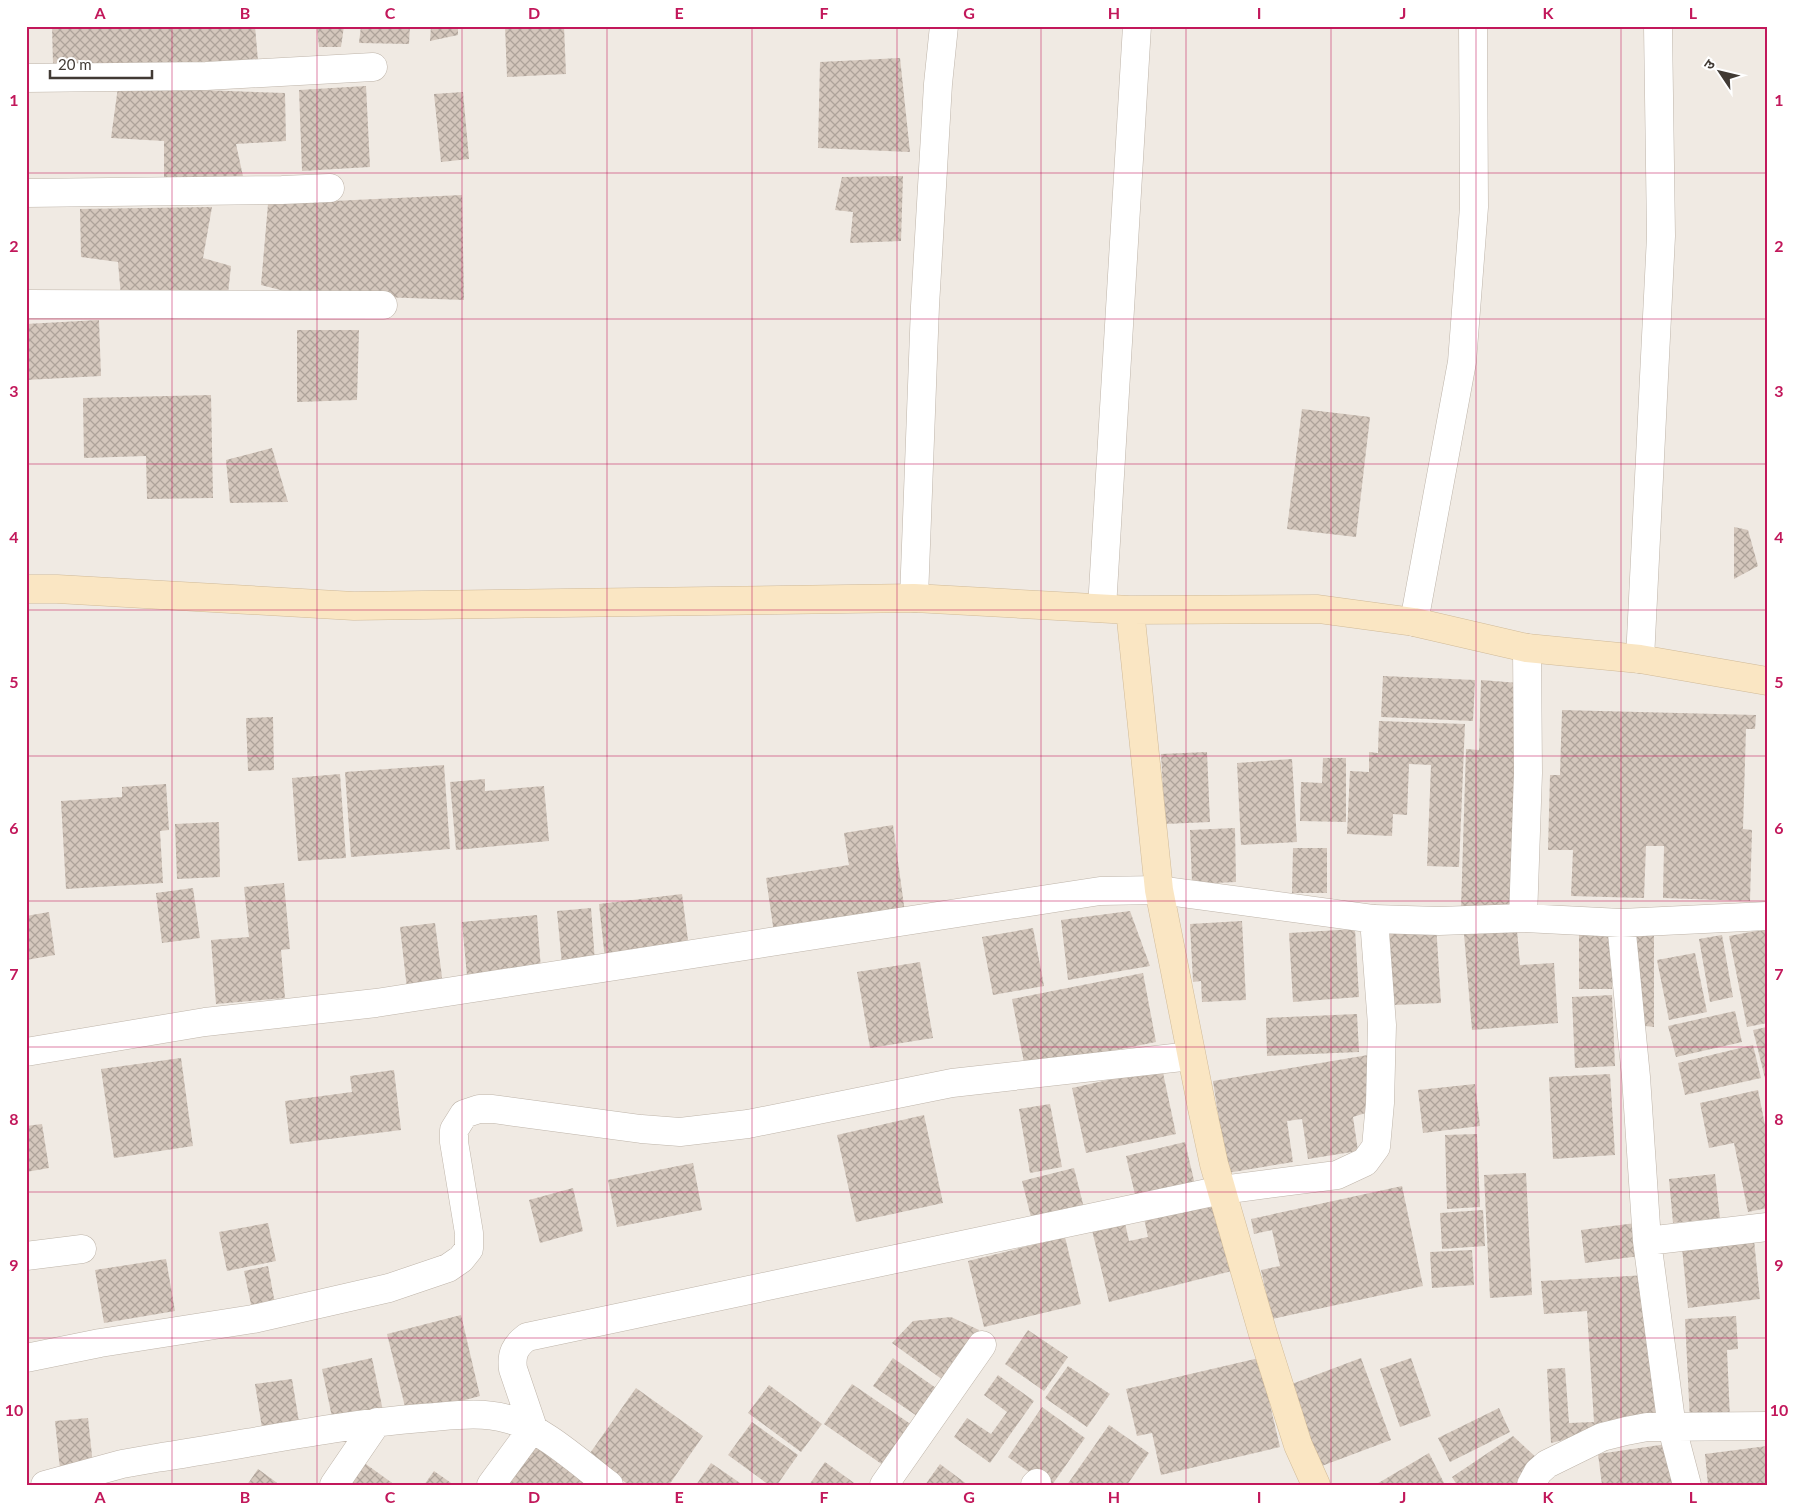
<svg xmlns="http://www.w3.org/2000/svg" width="1793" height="1511" viewBox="0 0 1793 1511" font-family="Lato,'Noto Sans Devanagari',sans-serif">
	<defs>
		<pattern id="building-cross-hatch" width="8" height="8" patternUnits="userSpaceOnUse" patternTransform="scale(1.25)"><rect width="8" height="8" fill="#d4c7bc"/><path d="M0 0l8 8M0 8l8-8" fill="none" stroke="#aea39a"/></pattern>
	</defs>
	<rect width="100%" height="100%" fill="#f0eae3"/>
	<path fill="url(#building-cross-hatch)" d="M52,26H255L258,61L53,64Z
		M317,26H344L341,47H319Z
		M361,26H410L409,44L359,43Z
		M431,26H458V35L430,41Z
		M505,26H564L566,74L507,77Z
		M900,58L910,152L818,148L820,62Z
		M366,86L370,167L302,171L299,90Z
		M118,87L285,93L286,141L236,144L244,181L164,184V141L111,138Z
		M463,92L469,159L441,162L434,94Z
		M903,176L901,241L850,243L853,212L835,210L842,177Z
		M462,195L464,300L296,294L261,285L268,204Z
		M212,207L203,258L231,266L228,294L121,297L118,262L81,257L80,209Z
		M99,320L101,376L26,380V324Z
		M297,330H359L357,400L297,402Z
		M211,395L213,498L147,499L146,456L84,458L83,398Z
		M1302,409L1370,417L1356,537L1287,529Z
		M272,448L288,502L230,503L226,460Z
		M1734,527L1748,530L1758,566L1734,579Z
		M1383,676L1475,680L1473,721L1381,717Z
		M1481,680L1519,683L1511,908L1461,909L1466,749L1479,750Z
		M1562,710L1756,715L1755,729H1746L1743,829L1752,830L1750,901L1663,898L1664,846H1646L1644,898L1571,896L1573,850H1548L1550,775H1560Z
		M273,717L274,770L248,771L246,718Z
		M1379,721L1465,724L1459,867L1427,866L1431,765L1409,764L1407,815L1393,814L1392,836L1347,834L1350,771L1369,772V752L1378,753Z
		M1207,752L1210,822L1165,824L1161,754Z
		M1323,758H1346V822L1300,821L1301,782L1322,783Z
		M1292,759L1297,842L1241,845L1237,763Z
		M444,765L450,849L351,857L345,772Z
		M340,774L346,858L298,861L292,778Z
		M485,779V791L544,786L549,841L456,850L450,782Z
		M166,784L169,830L160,831L163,883L66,889L61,801L122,797V787Z
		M219,822L220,877L177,879L175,824Z
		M893,825L905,913L774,933L766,878L849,865L844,833Z
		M1235,828L1236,882L1192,884L1190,830Z
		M1293,848H1327V893H1292Z
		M284,883L290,949L281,950L285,998L216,1004L211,940L249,937L244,887Z
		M193,888L200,938L162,943L156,893Z
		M682,894L689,948L605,959L599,904Z
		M591,908L595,962L562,965L557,911Z
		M1130,911L1150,966L1068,980L1061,920Z
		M49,912L55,955L26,960V916Z
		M537,915L541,970L467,976L462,922Z
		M1242,921L1246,1000L1202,1002L1201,981L1193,982L1190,924Z
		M435,923L443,985L407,989L400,927Z
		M1436,924L1441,1003L1394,1005L1389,927Z
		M1033,928L1044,986L993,995L982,937Z
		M1355,929L1359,997L1293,1002L1289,933Z
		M1767,929V1023L1747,1027L1729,936Z
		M1517,930L1520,965L1554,963L1558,1023L1472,1030L1464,934Z
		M1579,932L1612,933V989H1579Z
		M1654,932V1027L1637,1025L1626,933Z
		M1722,935L1733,997L1710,1002L1699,939Z
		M1695,953L1707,1012L1669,1020L1657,960Z
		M920,962L933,1038L870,1048L857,972Z
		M1143,973L1156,1042L1025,1068L1012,999Z
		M1612,995L1615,1066L1575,1068L1572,997Z
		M1735,1011L1742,1042L1676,1057L1668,1026Z
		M1357,1014L1359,1052L1267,1056L1266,1018Z
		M1767,1027V1078H1765L1753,1030Z
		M1753,1045L1761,1078L1685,1095L1678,1063Z
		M1368,1055L1375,1110L1353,1117L1358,1151L1308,1159L1302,1119L1287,1121L1293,1162L1227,1173L1213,1081Z
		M181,1058L193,1146L114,1158L101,1069Z
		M1162,1068L1176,1134L1086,1153L1072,1088Z
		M394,1070L401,1130L290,1144L285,1101L352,1092L350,1076Z
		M1610,1074L1615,1155L1553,1159L1549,1077Z
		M1475,1084L1480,1126L1423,1133L1418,1090Z
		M1758,1090L1765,1125L1767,1124V1208L1748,1212L1734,1143L1709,1148L1700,1103Z
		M1050,1104L1062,1167L1030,1173L1019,1109Z
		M924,1115L943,1203L856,1222L837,1135Z
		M42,1124L49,1168L26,1172V1126Z
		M1477,1134L1480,1207L1447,1209L1445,1135Z
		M1185,1142L1196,1189L1137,1203L1126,1156Z
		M693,1163L702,1210L617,1227L608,1180Z
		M1074,1168L1085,1212L1033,1225L1022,1181Z
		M1526,1173L1532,1295L1490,1298L1484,1175Z
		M1715,1174L1720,1218L1673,1223L1669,1179Z
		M1402,1186L1423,1286L1272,1319L1261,1270L1280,1266L1272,1230L1254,1234L1251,1219Z
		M573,1188L583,1231L540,1243L529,1200Z
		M1215,1201L1232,1271L1109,1302L1092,1230L1125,1223L1129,1241L1148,1237L1144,1218Z
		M1483,1210L1485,1246L1442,1249L1440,1213Z
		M268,1223L276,1261L227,1271L219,1232Z
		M1636,1223L1640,1256L1585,1263L1581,1230Z
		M1753,1230L1760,1299L1688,1308L1681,1238Z
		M1065,1237L1081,1304L984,1327L968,1261Z
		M1472,1250L1474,1285L1432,1288L1430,1252Z
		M166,1259L175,1311L104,1323L95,1270Z
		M268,1266L276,1309L253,1314L244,1271Z
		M1647,1275L1664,1415L1551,1443L1547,1369L1565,1368L1569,1423L1594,1422L1587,1311L1544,1314L1541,1281Z
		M461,1315L480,1396L407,1415L387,1334Z
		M1736,1316L1738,1349L1727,1350L1730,1419L1690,1421L1685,1319Z
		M951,1317L979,1330L943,1380L892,1343L913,1321Z
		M1028,1330L1068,1357L1044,1391L1005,1364Z
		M372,1358L383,1411L333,1422L322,1369Z
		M893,1358L936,1388L917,1416L873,1386Z
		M1259,1358L1280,1447L1161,1475L1152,1433L1137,1436L1126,1389Z
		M1361,1358L1391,1440L1319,1467L1289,1385Z
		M1411,1358L1431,1416L1400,1427L1380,1369Z
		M1068,1366L1110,1394L1087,1427L1045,1398Z
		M998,1375L1034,1401L990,1463L954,1437L967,1418L991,1434L1007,1412L984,1395Z
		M292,1379L300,1428L263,1434L255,1384Z
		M852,1384L912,1425L883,1465L824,1424Z
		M769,1385L822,1424L801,1452L748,1413Z
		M636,1388L703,1436L669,1485H629L588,1456Z
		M1042,1407L1085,1438L1052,1485H1047L1008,1457Z
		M1499,1408L1510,1432L1450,1462L1438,1438Z
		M88,1418L93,1465L60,1469L55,1421Z
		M752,1422L798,1455L777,1485H769L728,1455Z
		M1109,1425L1149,1453L1127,1485H1067Z
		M1513,1436L1539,1460L1523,1485H1457L1452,1477Z
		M1674,1443L1680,1485H1602L1598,1454Z
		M532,1444L589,1485H503Z
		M1767,1446V1485H1708L1705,1454Z
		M1429,1453L1445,1485H1375Z
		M363,1462L395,1485H347Z
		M825,1462L857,1485H809Z
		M711,1463L743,1485H696Z
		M940,1464L968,1485H925Z
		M258,1469L280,1485H247Z
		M434,1471L454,1485H424Z"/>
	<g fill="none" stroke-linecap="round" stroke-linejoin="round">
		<g stroke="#beb4a9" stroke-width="29">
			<path id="street" d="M26,78L206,76L373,67
				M26,193L282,190L330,188
				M26,304L383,305
				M914,598L925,306L938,84L944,26
				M1102,608L1137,26
				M1414,622L1462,362L1474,207L1473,26
				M1640,659L1661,236L1658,26
				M1523,918L1528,773L1527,648
				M1621,923L1636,1077L1647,1241L1672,1428L1687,1485
				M26,1052L205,1022L376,1003L1100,891L1159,890L1374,919L1439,921L1523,918L1621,923L1767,916
				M1647,1241L1767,1227
				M26,1256L82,1249
				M26,1358L100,1343L253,1319L389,1288L448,1268L461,1259L469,1249V1233L454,1142V1130L464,1114L479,1109H493L641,1129L680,1132L748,1124L952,1083L1191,1056
				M45,1485L122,1464L156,1458C244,1445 333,1425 422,1418C451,1416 480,1411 508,1419C542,1428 581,1464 609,1485
				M334,1485L377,1422
				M491,1485L533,1428L513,1369C511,1354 515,1346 527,1337L1222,1190L1337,1175L1365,1162L1376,1147L1380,1103L1382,1025L1374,919
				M884,1485L982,1345
				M1035,1485L1037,1483
				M1531,1485L1538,1472L1547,1464L1602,1437L1626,1431L1647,1427L1767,1426"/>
		</g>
		<g stroke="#d0ba98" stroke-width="29">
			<path id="secondary" d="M26,589H57L354,606L914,598L1130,610L1318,609L1414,622L1527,648L1640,659L1767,681
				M1130,610L1159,890L1202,1108L1214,1164L1263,1334L1298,1445L1316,1485"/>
		</g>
		<use href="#street" stroke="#fff" stroke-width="28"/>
		<use href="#secondary" stroke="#fae6c3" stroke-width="28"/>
	</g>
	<path fill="none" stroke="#c2185b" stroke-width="1" stroke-opacity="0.55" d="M172,26V1485M317,26V1485M462,26V1485M607,26V1485M752,26V1485M897,26V1485M1041,26V1485M1186,26V1485M1331,26V1485M1476,26V1485M1621,26V1485M26,173H1767M26,319H1767M26,464H1767M26,610H1767M26,756H1767M26,901H1767M26,1047H1767M26,1192H1767M26,1338H1767"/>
	<rect width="1793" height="1511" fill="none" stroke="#ffffff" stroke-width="55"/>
	<g transform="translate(1720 72) rotate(305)" stroke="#ffffff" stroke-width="4" paint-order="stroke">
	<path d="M0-4L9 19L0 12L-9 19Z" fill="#413a34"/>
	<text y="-8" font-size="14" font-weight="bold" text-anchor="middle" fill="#413a34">उ</text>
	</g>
	<path d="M50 70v8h102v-8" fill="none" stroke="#413a34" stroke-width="2.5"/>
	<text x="58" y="70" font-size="15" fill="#413a34" stroke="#ffffff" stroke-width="4" paint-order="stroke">20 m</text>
	<rect x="28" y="28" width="1738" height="1456" fill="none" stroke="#c2185b" stroke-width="2"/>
	<g font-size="16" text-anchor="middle" font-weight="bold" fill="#c2185b">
		<text x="100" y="19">A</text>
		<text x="245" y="19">B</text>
		<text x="390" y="19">C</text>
		<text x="534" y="19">D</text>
		<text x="679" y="19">E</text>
		<text x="824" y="19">F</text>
		<text x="969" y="19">G</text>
		<text x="1114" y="19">H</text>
		<text x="1259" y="19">I</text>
		<text x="1403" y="19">J</text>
		<text x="1548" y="19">K</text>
		<text x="1693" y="19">L</text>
		<text x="14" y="106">1</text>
		<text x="1779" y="106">1</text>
		<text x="14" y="252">2</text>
		<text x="1779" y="252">2</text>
		<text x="14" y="397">3</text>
		<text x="1779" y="397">3</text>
		<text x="14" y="543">4</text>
		<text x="1779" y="543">4</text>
		<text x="14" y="688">5</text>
		<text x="1779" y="688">5</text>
		<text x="14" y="834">6</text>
		<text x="1779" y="834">6</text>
		<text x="14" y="980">7</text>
		<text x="1779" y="980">7</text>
		<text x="14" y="1125">8</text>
		<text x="1779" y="1125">8</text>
		<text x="14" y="1271">9</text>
		<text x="1779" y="1271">9</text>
		<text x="14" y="1416">10</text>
		<text x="1779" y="1416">10</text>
		<text x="100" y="1503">A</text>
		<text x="245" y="1503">B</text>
		<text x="390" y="1503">C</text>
		<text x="534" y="1503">D</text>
		<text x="679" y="1503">E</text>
		<text x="824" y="1503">F</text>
		<text x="969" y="1503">G</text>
		<text x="1114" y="1503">H</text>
		<text x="1259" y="1503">I</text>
		<text x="1403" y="1503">J</text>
		<text x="1548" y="1503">K</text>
		<text x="1693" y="1503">L</text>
	</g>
</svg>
